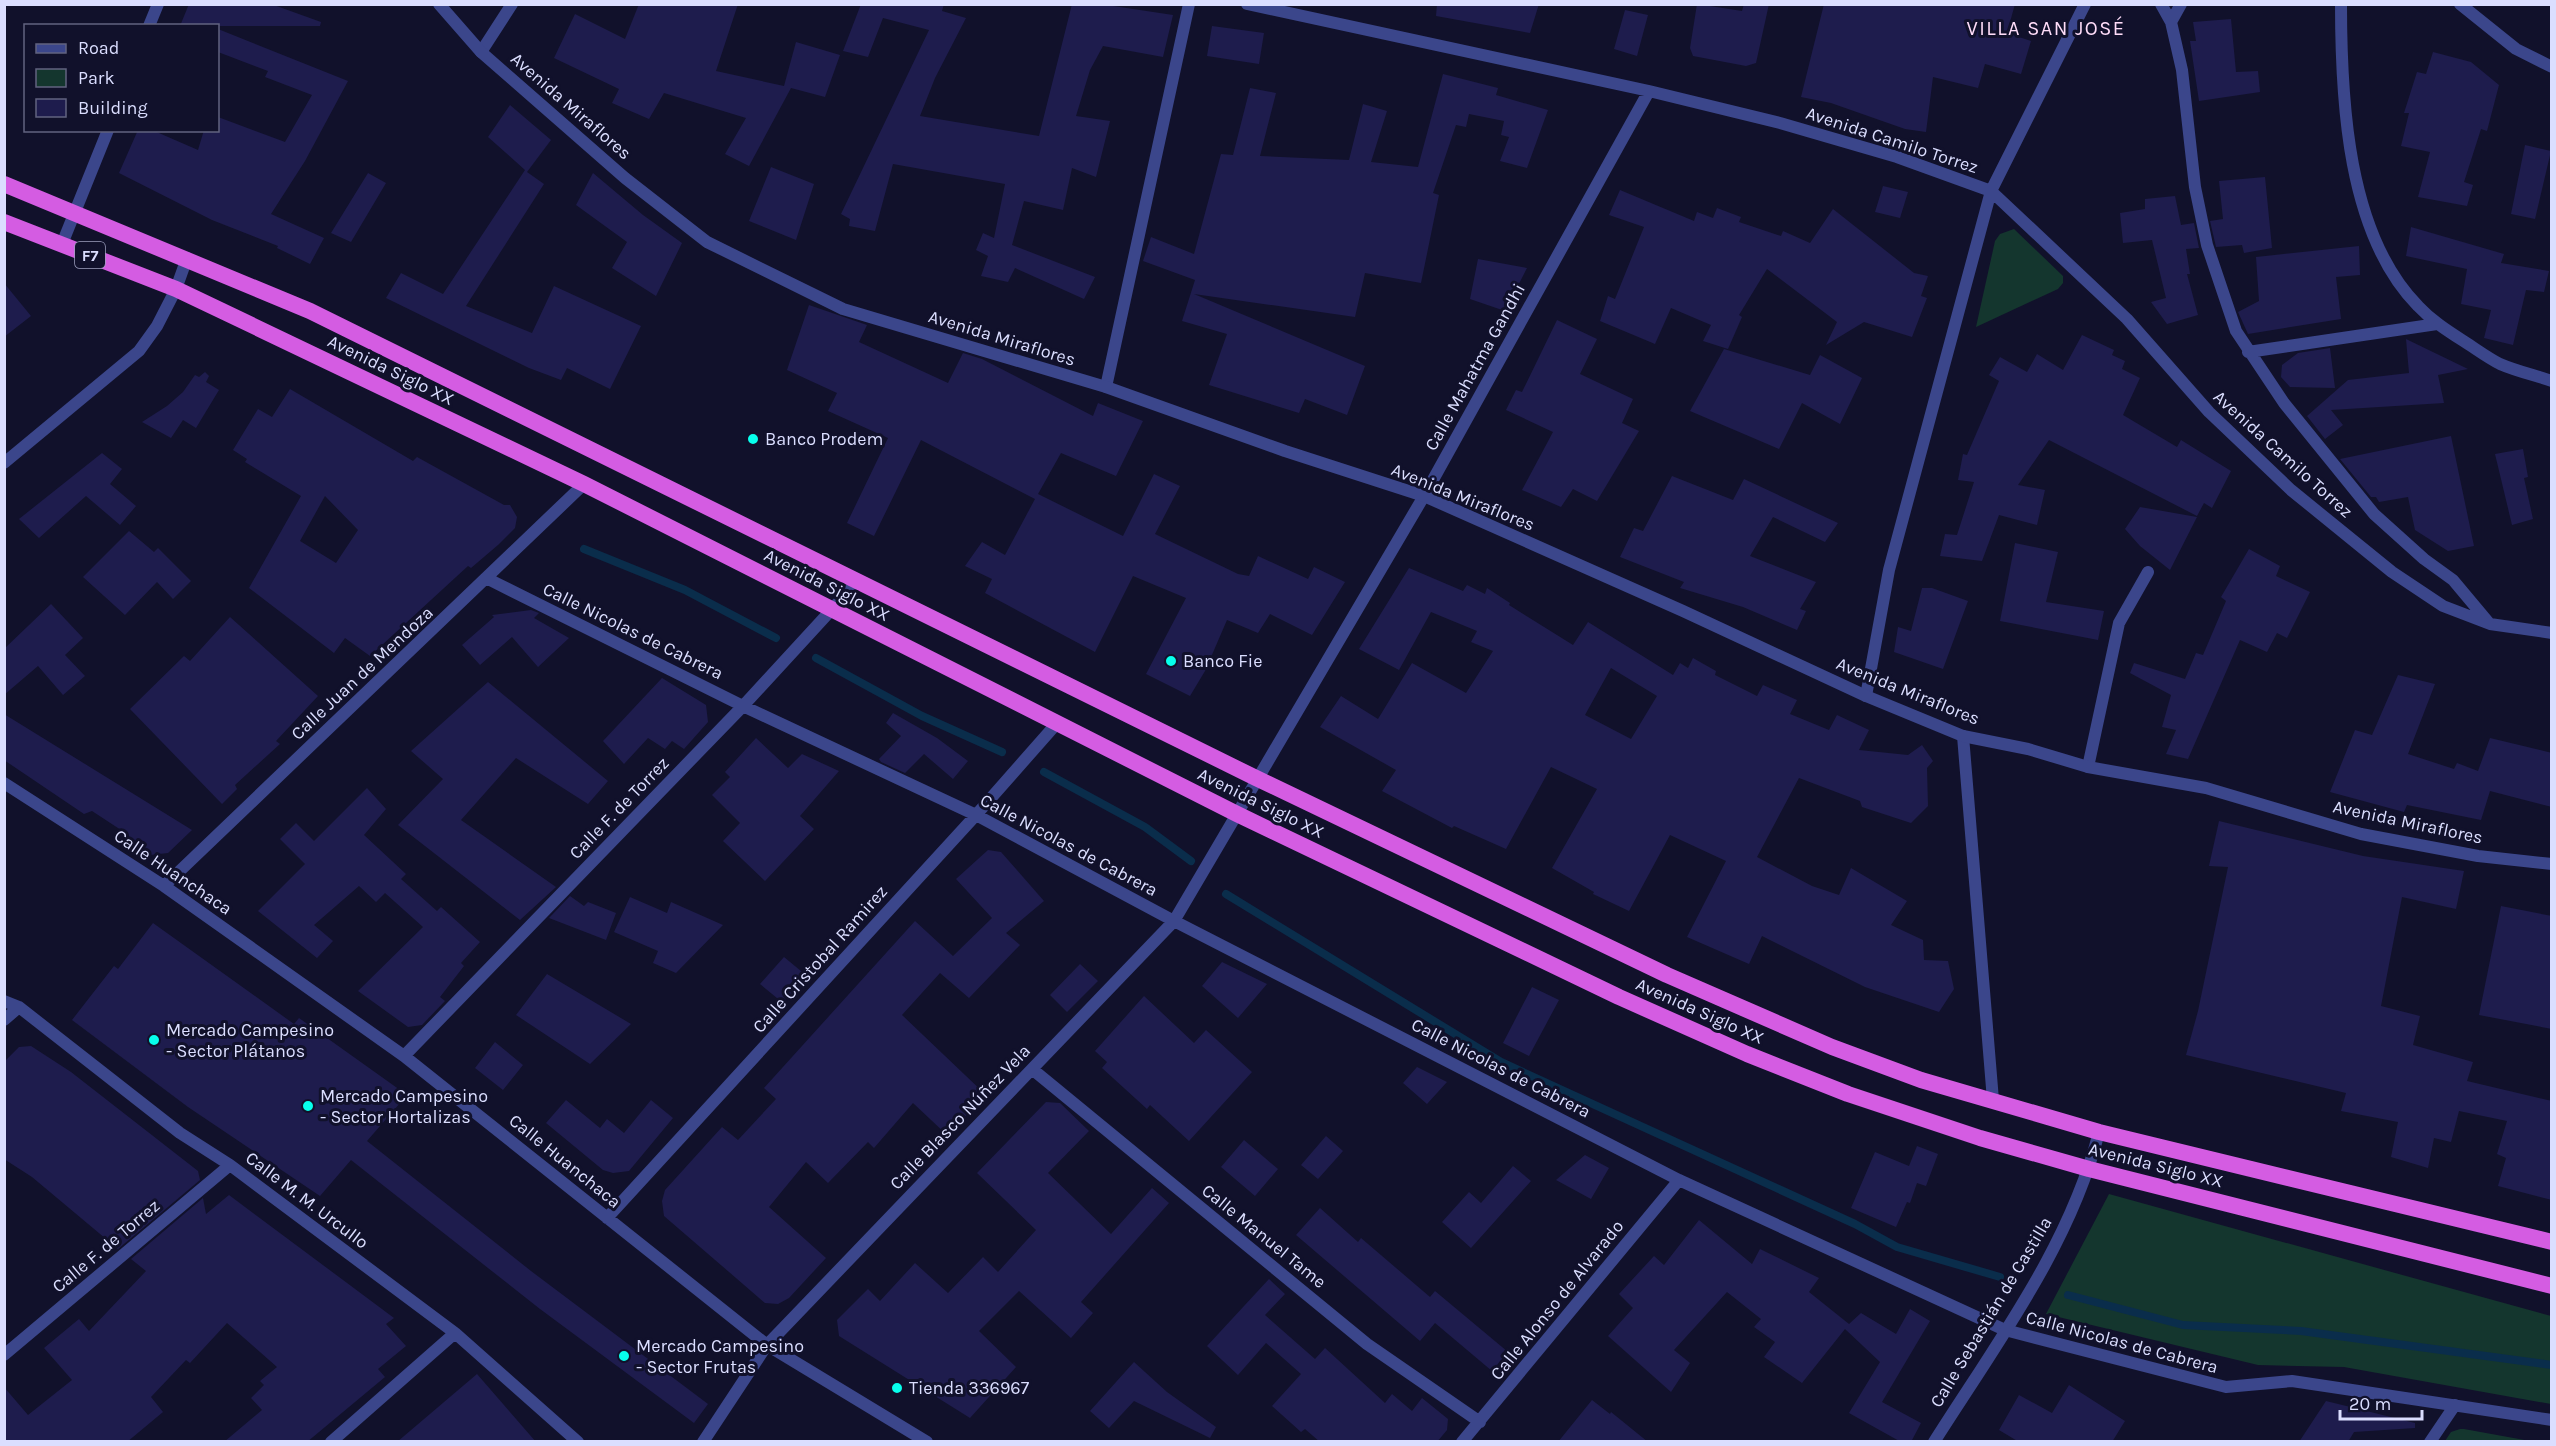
<svg xmlns="http://www.w3.org/2000/svg" width="2556" height="1446" viewBox="0 0 2556 1446" font-family="Karla,sans-serif">
	<rect width="100%" height="100%" fill="#11112b"/>
	<path fill="#14362e" d="M2014,229L2063,276V283L2058,289L1976,327L1995,241L2000,234Z
		M2109,1194L2551,1316V1404L2344,1367L2258,1365L2046,1314Z
		M2460,1429H2464L2530,1441H2445L2451,1432Z"/>
	<g fill="none" stroke-linecap="round" stroke-linejoin="round">
		<path stroke="#0a2d4b" stroke-width="8" d="M584,549L685,590L776,638
			M816,658L922,716L1002,752
			M1044,772L1145,827L1191,861
			M1226,894L1501,1062L1855,1224L1897,1247L2000,1277
			M2068,1295L2183,1325L2301,1331L2552,1365"/>
	</g>
	<path fill="#1e1c4d" fill-rule="evenodd" d="M189,4H271L321,22L320,26H180Z
		M639,4H738L716,71L784,86L796,42L840,55L825,97L791,88L749,166L725,154L746,118L664,93L649,119L612,103L619,89L554,58L575,14L625,39Z
		M861,4H944L942,11L966,18L935,78L920,116L1039,136L1072,4H1100L1173,15L1163,57L1103,46L1090,70L1076,116L1110,121L1096,177L1072,168L1063,210L1024,201L1012,245L1095,277L1084,299L1015,268L1008,282L981,276L988,256L976,250L983,233L994,238L1005,184L893,164L875,231L849,226L850,219L841,214L929,30L883,18L868,57L843,51Z
		M1437,4H1539L1530,33L1436,16Z
		M1697,4L1742,11L1744,4H1769L1756,63L1746,66L1693,56L1690,48Z
		M1824,4H2015L2007,33L2031,41L2021,74L1985,64L1978,88L1933,77L1926,132L1905,129L1831,103L1801,97Z
		M1625,10L1648,15L1637,56L1614,49Z
		M2231,19L2236,72L2258,71L2260,92L2199,101L2190,41H2196L2193,22Z
		M1212,26L1264,33L1259,64L1207,56Z
		M218,29L348,81L305,161L271,214L324,238L310,264L277,248L278,246L212,220L119,173L138,130H152L198,150L204,130H218V117L285,142L312,95L265,77L268,71L218,52Z
		M2433,52L2471,62L2499,85L2487,131L2481,129L2464,182L2473,185L2467,206L2418,197L2430,152L2401,146L2409,113H2404L2417,72L2426,74Z
		M1443,74L1498,88L1496,95L1548,110L1527,168L1500,161L1509,137L1501,135L1504,121L1469,114L1466,127L1456,125L1433,193L1439,195L1421,283L1365,273L1355,317L1194,294L1365,366L1347,415L1305,399L1299,413L1209,385L1227,334L1182,321L1195,280L1143,261L1151,237L1194,254L1221,154L1233,155L1250,88L1276,93L1260,156L1349,160L1363,104L1387,111L1371,162L1418,167Z
		M510,105L551,140L527,172L544,184L466,306L532,333L554,286L641,326L610,389L567,368L561,380L529,368L386,298L401,273L443,294L525,170L488,137Z
		M2525,145L2551,151L2535,219L2511,214Z
		M771,167L814,184L796,240L749,221Z
		M368,173L386,183L351,242L331,233Z
		M593,173L643,215L682,243L656,296L612,268L627,242L576,205Z
		M2265,177L2272,248L2244,253L2242,245L2216,247L2210,221L2223,219L2219,181Z
		M1883,186L1908,192L1900,218L1875,212Z
		M1620,190L1694,221L1697,212L1713,218L1717,208L1741,217L1739,222L1781,236L1783,231L1810,243L1833,209L1914,273L1928,276L1921,296L1927,298L1912,337L1864,322L1826,345L1837,322L1767,269L1739,315L1742,317L1728,349L1703,341L1711,325L1671,308L1655,344L1600,321L1608,296L1615,299L1644,227L1609,215Z
		M2175,196L2181,225L2194,223L2199,248L2186,249L2190,274H2187L2198,315L2167,324L2151,302L2166,298L2152,240L2123,243L2120,213L2145,209V199Z
		M2411,227L2504,254L2501,263L2549,271L2544,292L2526,290L2513,345L2484,338L2491,310L2461,304L2467,269L2406,256Z
		M2359,246L2360,275L2336,277L2341,319L2248,334L2238,312L2259,301L2256,257Z
		M1478,259L1527,268L1505,311L1470,299Z
		M4,283L31,316L4,337Z
		M809,305L867,325L859,342L948,383L963,353L982,359L1093,416L1098,403L1143,421L1116,476L1061,453L1038,494L1123,536L1154,474L1180,486L1155,534L1238,574L1249,576L1258,556L1308,579L1314,567L1345,582L1312,635L1270,614L1258,633L1227,620L1205,671L1190,696L1146,674L1186,598L1133,576L1095,652L985,593L992,579L965,566L982,542L1005,555L1035,499L921,440L874,536L847,523L888,438L828,411L837,393L787,370Z
		M1557,320L1597,339L1580,374L1633,399L1622,423L1639,431L1597,501L1573,489L1561,507L1522,490L1553,432L1506,410L1516,390L1522,392Z
		M2082,335L2114,350L2112,355L2125,361L2122,369L2140,378L2123,415L2177,447L2181,440L2231,471L2212,508L2204,503L2197,516L2049,440L2018,485L2045,490L2037,525L1999,515L1982,561L1940,556L1945,534L1957,535L1974,482L1958,480L1963,454L1967,455L1999,381L1989,375L2000,357L2027,372L2037,354L2063,370Z
		M2406,339L2468,369L2438,375L2444,403L2331,410L2343,425L2325,439L2307,416L2348,380L2409,373Z
		M2330,348L2335,388L2290,387L2281,377L2282,365L2298,353Z
		M1724,349L1810,375L1820,355L1862,378L1840,424L1802,403L1779,449L1690,411Z
		M205,372L209,376L206,382L219,390L196,428L183,420L171,438L142,422L167,406L183,392L195,375L199,377Z
		M290,389L413,461L417,457L504,505H510L517,517L515,528L498,545L471,568L468,566L370,656L345,638L334,653L249,588L301,496L245,462L247,459L233,450L258,409L272,417ZM325,496L358,530L336,563L300,541Z
		M2451,436L2474,546L2448,551L2415,530L2408,497L2379,502L2376,497H2371L2340,459Z
		M2523,449L2528,477L2524,478L2533,519L2512,525L2495,454Z
		M102,453L122,469L110,484L136,506L120,525L86,496L39,538L19,519Z
		M1672,476L1733,500L1744,479L1838,523L1825,542L1773,517L1750,556L1816,582L1800,609L1806,611L1797,630L1743,607L1680,588L1684,582L1620,557L1634,528L1643,531Z
		M2140,507L2197,517L2170,570L2140,546L2125,529Z
		M129,531L154,552L158,548L191,581L173,599L157,582L125,615L83,577Z
		M2015,543L2058,552L2046,602L2104,611L2098,640L2000,621Z
		M2249,549L2280,566L2276,576L2310,592L2287,638L2277,633L2267,652L2240,640L2188,759L2166,754L2176,730L2162,727L2171,695L2130,673L2134,663L2185,679L2196,653L2203,655L2226,601L2221,597Z
		M1409,568L1463,591L1467,585L1485,594L1487,588L1510,603L1509,605L1573,645L1588,622L1673,675L1680,663L1688,668L1693,658L1716,671L1715,675L1757,696L1763,685L1797,700L1790,714L1829,730L1837,715L1869,730L1859,750L1908,755L1922,745L1933,761L1927,768L1928,806L1911,823L1862,807L1860,801L1799,778L1757,857L1812,886L1839,895L1851,868L1907,901L1891,925L1923,940L1924,960L1948,961L1954,989L1939,1012L1865,987L1762,936L1749,964L1687,937L1726,861L1670,835L1629,911L1593,894L1594,892L1552,868L1597,789L1551,767L1506,849L1454,826L1452,828L1382,791L1396,770L1320,727L1341,696L1378,719L1412,663L1466,693L1493,651L1471,642L1477,631L1431,612L1399,670L1359,649ZM1611,668L1657,696L1631,739L1585,715Z
		M1922,588H1932L1968,601L1943,669L1894,652L1898,627L1911,631Z
		M51,604L83,638L65,655L85,676L63,695L38,666L4,695V649Z
		M531,610L539,613L534,618L569,638L538,667L512,637L480,665L462,645L494,617L492,615Z
		M230,617L318,696L276,741L280,744L235,785L237,789L222,804L130,709L184,656L190,661Z
		M2398,675L2435,684L2408,754L2454,769L2457,763L2478,771L2490,738L2552,753V807L2490,791L2481,820L2407,805L2404,812L2330,792L2355,730L2372,735Z
		M662,678L706,705L708,722L684,749L672,741L665,749L648,738L624,764L603,741Z
		M488,682L608,781L588,804L516,758L461,820L556,887L520,920L398,825L443,779L411,751Z
		M893,713L937,738L968,761L953,779L924,754L905,773L881,762L879,759L901,736L886,723Z
		M4,714L192,830L168,853L150,855L118,834L121,830L92,811L84,814L4,760Z
		M756,738L788,768L802,754L839,771L800,816L814,829L765,881L723,841L740,823L712,795L730,777L725,772Z
		M367,788L386,809L364,835L406,874L401,879L437,911L441,907L480,942L461,963L464,966L440,997L445,1001L422,1025L408,1027L358,991L423,927L385,893L376,902L359,886L314,925L333,941L317,958L258,911L305,864L280,839L296,823L314,841Z
		M2219,821L2363,856L2464,871L2456,909L2402,897L2381,1006L2420,1016L2413,1045L2473,1062L2467,1081L2552,1101V1200L2498,1186L2506,1158L2497,1154L2507,1121L2459,1111L2451,1142L2434,1138L2428,1168L2391,1157L2398,1122L2341,1111L2346,1093L2186,1055L2198,1011L2228,867L2209,866Z
		M988,850L1001,852L1044,901L1006,933L1020,945L969,998L940,973L902,1015L986,1095L947,1135L913,1103L874,1148L868,1142L828,1183L806,1162L769,1207L826,1258L789,1298L778,1304L765,1303L664,1216L662,1201L665,1190L722,1127L738,1140L776,1099L764,1088L915,921L953,956L992,918L956,879Z
		M570,896L584,906L588,902L616,913L606,940L549,918Z
		M630,897L667,913L671,902L723,925L676,973L653,963L658,951L614,932Z
		M2501,906L2552,916V1029L2479,1015Z
		M153,923L294,1024L299,1018L407,1095L367,1141L531,1271L708,1404L694,1423L540,1309L351,1160L320,1196L188,1107L72,1020L114,966L118,969Z
		M784,957L807,976L783,1003L760,984Z
		M1222,962L1267,984L1238,1018L1202,986Z
		M1080,964L1098,981L1067,1012L1050,995Z
		M547,974L631,1024L590,1064L516,1015Z
		M1532,987L1559,1000L1529,1056L1503,1043Z
		M1144,996L1194,1043L1206,1030L1252,1072L1189,1141L1150,1105L1147,1109L1102,1068L1107,1062L1095,1051Z
		M495,1042L523,1065L503,1090L475,1068Z
		M31,1046L71,1072L198,1171L200,1180L118,1249L32,1177L4,1159V1062L19,1047Z
		M1417,1067L1447,1082L1427,1104L1403,1083Z
		M566,1100L600,1128L607,1119L624,1133L651,1100L673,1118L629,1171L613,1173L603,1170L546,1123Z
		M1046,1102L1060,1103L1089,1131L1048,1173L1111,1234L1152,1188L1169,1203L1081,1302L1093,1313L1071,1338L1019,1291L979,1331L1016,1367L970,1418L839,1336L837,1320L868,1289L880,1301L915,1263L948,1293L983,1257L998,1272L1036,1230L977,1173Z
		M1326,1136L1343,1151L1318,1179L1301,1165Z
		M1244,1140L1278,1169L1255,1196L1221,1167Z
		M1917,1146L1938,1154L1926,1186L1917,1183L1910,1203L1907,1202L1896,1227L1851,1208L1875,1152L1909,1166Z
		M1585,1155L1609,1168L1591,1199L1556,1180Z
		M1513,1166L1531,1181L1471,1248L1442,1222L1469,1192L1481,1203Z
		M229,1195L394,1318L386,1324L406,1346L378,1369L385,1377L307,1442H224L262,1410L251,1398L264,1385L260,1381L277,1367L227,1323L190,1363L186,1360L151,1397L163,1412L127,1442H4V1387L28,1415L72,1380L44,1348L79,1319L89,1331L146,1271L131,1259L203,1198L206,1214Z
		M1320,1208L1358,1242L1361,1238L1430,1297L1435,1291L1508,1352L1492,1371L1435,1323L1420,1341L1296,1235Z
		M1699,1220L1752,1264L1760,1249L1819,1278L1809,1292L1849,1324L1861,1313L1896,1334L1910,1309L1930,1321L1882,1402L1921,1423L1911,1442H1901L1849,1413L1880,1362L1845,1329L1802,1383L1764,1357L1775,1342L1754,1327L1761,1319L1727,1292L1674,1350L1690,1363L1671,1392L1608,1336L1633,1308L1619,1294L1654,1256L1664,1265Z
		M1269,1279L1285,1294L1265,1315L1315,1359L1325,1348L1385,1403L1392,1394L1412,1411L1422,1398L1448,1419L1447,1430L1437,1442H1320L1305,1429L1301,1432L1272,1406L1301,1374L1266,1343L1238,1375L1207,1346Z
		M1134,1362L1167,1392L1216,1427L1210,1438L1134,1401L1109,1428L1090,1411Z
		M477,1374L536,1442H397Z
		M2069,1385L2125,1421L2112,1442H2019L1999,1430L2019,1395L2052,1413Z
		M1592,1400L1610,1414L1611,1412L1648,1442H1558Z
		M2326,1401L2415,1423V1428L2354,1432L2348,1442H2299Z"/>
	<g fill="none" stroke-linecap="round" stroke-linejoin="round">
		<path stroke="#3b468b" stroke-width="12" d="M1247,4L1649,91L1780,123L1897,157L1991,191L2127,319L2209,412L2291,490L2392,572L2443,606L2490,624L2552,633
			M2161,4L2171,22L2182,70L2195,187L2207,245L2236,331L2284,403L2374,514L2424,559L2453,580L2489,623
			M2341,4C2341,100 2347,234 2418,306C2432,321 2448,331 2465,342C2476,349 2488,358 2500,364C2516,371 2534,375 2552,381
			M2460,4L2516,49L2552,67
			M2171,22L2181,4
			M149,26L158,4
			M481,52L512,4
			M62,244L108,130
			M2248,352L2437,324
			M1106,387L1189,4
			M488,579L743,706L976,815L1174,921L1679,1180L2005,1330L2226,1387L2292,1381L2552,1420
			M1866,696L1889,570L1991,191L2085,4
			M1963,736L1993,1100
			M2088,767L2119,623L2148,572
			M4,783L164,886L404,1056L767,1345L927,1442
			M164,886L584,484
			M4,1001L19,1007L180,1133L230,1165L455,1333L578,1442
			M4,1020L19,1007
			M404,1056L743,706L857,582
			M1032,1069L1367,1344L1480,1422
			M607,1218L976,815L1058,722
			M4,1355L230,1165
			M331,1442L455,1333
			M703,1442L767,1345L1174,921L1424,496L1649,91
			M1462,1442L1679,1180
			M2430,1442L2455,1405"/>
		<path stroke="#3b468b" stroke-width="12" d="M439,4L481,52L625,178L707,242L843,309L1106,387L1285,451L1424,496L1683,611L1866,696L1963,736L2028,749L2088,767L2206,788L2361,834L2478,856L2552,864
			M4,463L139,351L157,326L176,289L187,258
			M1934,1442C1996,1344 2070,1246 2099,1132"/>
		<path stroke="#d45ce2" stroke-width="16" d="M4,184L310,311L1256,778L1667,975L1832,1047L1921,1080L2099,1132L2552,1242
			M4,222L176,289L584,484L1237,814L1619,997L1747,1054L1848,1094L1980,1138L2089,1169L2552,1286"/>
	</g>
	<g fill="#07ffec" stroke="#11112b" stroke-width="2">
		<circle cx="753" cy="439" r="6"/>
		<circle cx="1171" cy="661" r="6"/>
		<circle cx="154" cy="1040" r="6"/>
		<circle cx="308" cy="1106" r="6"/>
		<circle cx="624" cy="1356" r="6"/>
		<circle cx="897" cy="1388" r="6"/>
	</g>
	<g text-anchor="middle" stroke-width="6" stroke-linejoin="round" paint-order="stroke">
		<rect fill="#11112b" stroke="#9ea0bf" stroke-width="1.5" x="75" y="242" width="30" height="26" rx="4.5"/>
		<g font-size="16" font-weight="bold" fill="#dbdeff">
			<text x="90" y="261">F7</text>
		</g>
		<g font-size="18" fill="#dbdeff" stroke="#11112b">
			<text transform="translate(571 106) rotate(41)" y="6">Avenida Miraflores</text>
			<text transform="translate(1892 140) rotate(18)" y="6">Avenida Camilo Torrez</text>
			<text transform="translate(1002 338) rotate(17)" y="6">Avenida Miraflores</text>
			<text transform="translate(1475 367) rotate(-61)" y="6">Calle Mahatma Gandhi</text>
			<text transform="translate(391 370) rotate(26)" y="6">Avenida Siglo XX</text>
			<text transform="translate(2283 454) rotate(42)" y="6">Avenida Camilo Torrez</text>
			<text transform="translate(1463 497) rotate(22)" y="6">Avenida Miraflores</text>
			<text transform="translate(827 585) rotate(27)" y="6">Avenida Siglo XX</text>
			<text transform="translate(633 631) rotate(26)" y="6">Calle Nicolas de Cabrera</text>
			<text transform="translate(362 673) rotate(-43)" y="6">Calle Juan de Mendoza</text>
			<text transform="translate(1908 691) rotate(22)" y="6">Avenida Miraflores</text>
			<text transform="translate(1261 803) rotate(26)" y="6">Avenida Siglo XX</text>
			<text transform="translate(619 808) rotate(-46)" y="6">Calle F. de Torrez</text>
			<text transform="translate(2408 822) rotate(12)" y="6">Avenida Miraflores</text>
			<text transform="translate(1069 845) rotate(28)" y="6">Calle Nicolas de Cabrera</text>
			<text transform="translate(173 872) rotate(34)" y="6">Calle Huanchaca</text>
			<text transform="translate(820 959) rotate(-48)" y="6">Calle Cristobal Ramirez</text>
			<text transform="translate(1700 1011) rotate(24)" y="6">Avenida Siglo XX</text>
			<text transform="translate(1501 1068) rotate(27)" y="6">Calle Nicolas de Cabrera</text>
			<text transform="translate(960 1117) rotate(-46)" y="6">Calle Blasco Núñez Vela</text>
			<text transform="translate(565 1161) rotate(39)" y="6">Calle Huanchaca</text>
			<text transform="translate(2156 1165) rotate(14)" y="6">Avenida Siglo XX</text>
			<text transform="translate(307 1200) rotate(37)" y="6">Calle M. M. Urcullo</text>
			<text transform="translate(1264 1236) rotate(39)" y="6">Calle Manuel Tame</text>
			<text transform="translate(106 1246) rotate(-40)" y="6">Calle F. de Torrez</text>
			<text transform="translate(1557 1300) rotate(-51)" y="6">Calle Alonso de Alvarado</text>
			<text transform="translate(1991 1312) rotate(-59)" y="6">Calle Sebastián de Castilla</text>
			<text transform="translate(2122 1342) rotate(15)" y="6">Calle Nicolas de Cabrera</text>
		</g>
		<g font-size="18" fill="#dbdeff" stroke="#11112b" text-anchor="start">
			<text x="765" y="445">Banco Prodem</text>
			<text x="1183" y="667">Banco Fie</text>
			<text x="166" y="1036">Mercado Campesino<tspan x="166" dy="21">- Sector Plátanos</tspan></text>
			<text x="320" y="1102">Mercado Campesino<tspan x="320" dy="21">- Sector Hortalizas</tspan></text>
			<text x="636" y="1352">Mercado Campesino<tspan x="636" dy="21">- Sector Frutas</tspan></text>
			<text x="909" y="1394">Tienda 336967</text>
		</g>
		<g font-size="20" letter-spacing="1.5" fill="#ffddf9" stroke="#11112b">
			<text x="2046" y="35">VILLA SAN JOSÉ</text>
		</g>
	</g>
	<rect width="2556" height="1446" fill="none" stroke="#dbdeff" stroke-width="12"/>
	<rect x="24" y="24" width="195" height="108" fill="#11112b" stroke="#626380" stroke-width="1.5"/>
	<rect x="36" y="44" width="30" height="9" fill="#3b468b" stroke="#626380" stroke-width="1.5"/>
	<text x="78" y="54" font-size="18" fill="#dbdeff">Road</text>
	<rect x="36" y="69" width="30" height="18" fill="#14362e" stroke="#626380" stroke-width="1.5"/>
	<text x="78" y="84" font-size="18" fill="#dbdeff">Park</text>
	<rect x="36" y="99" width="30" height="18" fill="#1e1c4d" stroke="#626380" stroke-width="1.5"/>
	<text x="78" y="114" font-size="18" fill="#dbdeff">Building</text>
	<path d="M2340 1410v9h82v-9" fill="none" stroke="#dbdeff" stroke-width="3"/>
	<text x="2349" y="1410" font-size="18" fill="#dbdeff" stroke="#11112b" stroke-width="4.5" paint-order="stroke">20 m</text>
</svg>
